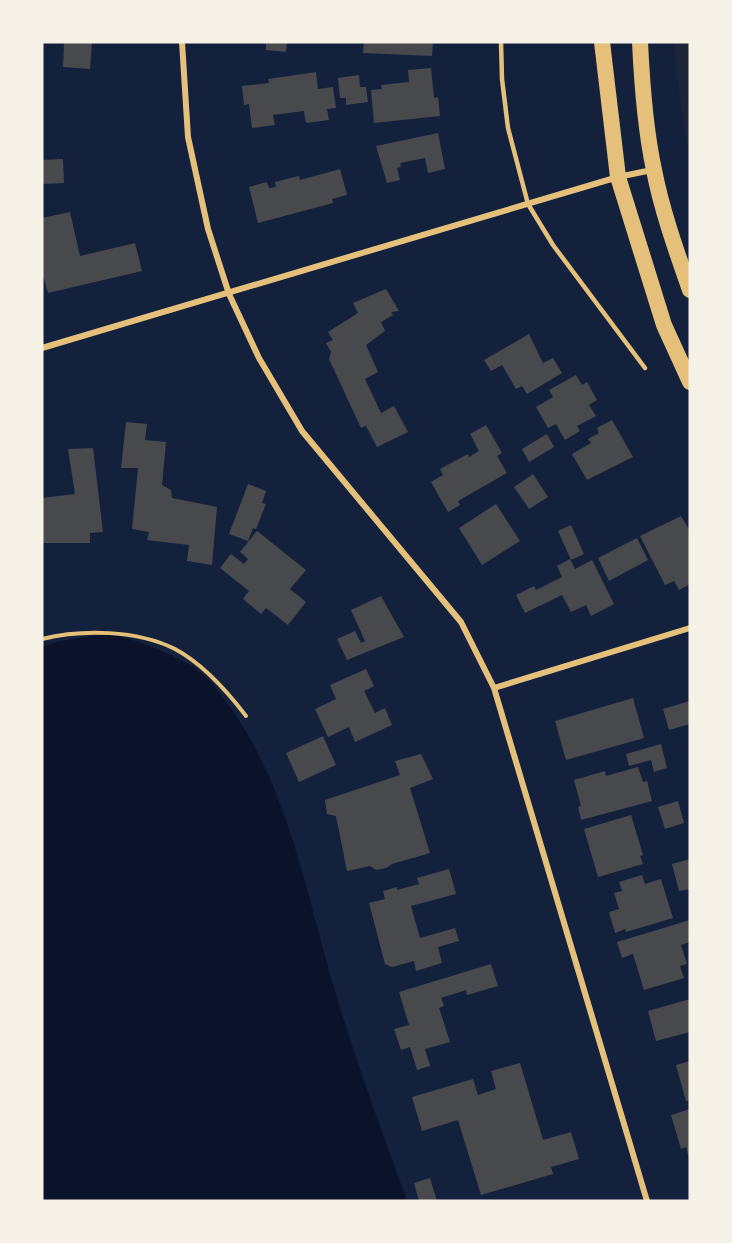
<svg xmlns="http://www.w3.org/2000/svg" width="732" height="1243" viewBox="0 0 732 1243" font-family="'Exo 2',sans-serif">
	<rect width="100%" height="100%" fill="#14213d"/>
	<path fill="#1d2539" d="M675,42H690V164L674,56Z"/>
	<path fill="#0b132b" d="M110,633C136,640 190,659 208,679C285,766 303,883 335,991C356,1062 382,1131 407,1201H42V647L60,641Z"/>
	<path fill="#48494c" d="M64,42H92L90,69L63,67Z
		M262,42H287L286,52L266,50V44Z
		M364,42H433L432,56L363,53Z
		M431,68L434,98L438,97L440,116L374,123L371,90L382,89L381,85L409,82L408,70Z
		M316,72L318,89L333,87L336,108L327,109L329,120L306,123L304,111L273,115L275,125L252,128L249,104L244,105L242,86L269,83L268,79Z
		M359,75L360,87H366L368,102L346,105V98H340L338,78Z
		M438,133L445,169L428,173L425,158L400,163L401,167L397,168L400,180L387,183L376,146Z
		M63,159L64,183L42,184V160Z
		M340,169L347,195L332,199L333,203L258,223L249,187L267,182L269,188L276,187L275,182L299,176L300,180Z
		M70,212L80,256L135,243L142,271L48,293L42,272V218Z
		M386,289L399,311L391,312L393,315L381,322L385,331L366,345L378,372L365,379L381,413L394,406L408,432L377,447L366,426L361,428L329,359L331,352L326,343L333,340L328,332L358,313L353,303Z
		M529,334L543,363L553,358L562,373L527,394L522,386L516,389L502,365L491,371L484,360Z
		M576,375L582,385L587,382L597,400L589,405L596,416L577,426L580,431L565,440L556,424L548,428L536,407L553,397L549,390Z
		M612,420L633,457L587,480L572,454L591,443L588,439L599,433L597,428Z
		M126,422L147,424L145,440L166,442L162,485L171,490L172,498L217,507L212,565L187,561L189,545L147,540L149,532L132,529L138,468H121Z
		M486,425L502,453L497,456L507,473L458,501L460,505L448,512L431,482L443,475L440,469L468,454L469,457L479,451L470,434Z
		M547,434L554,447L529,462L522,449Z
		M93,448L103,532L90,533V543H42V498L75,494L68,449Z
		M533,474L548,497L529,509L514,487Z
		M248,484L266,491L262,503L266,504L256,529L253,528L248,541L229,534Z
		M496,504L520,541L482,565L459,528Z
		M681,516L690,531V584L679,590L674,581L665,585L640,536Z
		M571,525L584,554L571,560L558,531Z
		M257,531L306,570L290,589L306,602L288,625L266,608L261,614L243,599L249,591L220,568L231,554L244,564L248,559L240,552Z
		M637,538L648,560L609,581L598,558Z
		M570,559L575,569L592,560L614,604L591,616L586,605L571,612L562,595L525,613L516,595L534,586L536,590L562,577L557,566Z
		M381,596L404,637L347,660L337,639L355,631L361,643L365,641L351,610Z
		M366,669L374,686L364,691L375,713L385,708L392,725L355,742L349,727L328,737L315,709L336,699L330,685Z
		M633,698L644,738L566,760L555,721Z
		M690,701V724L669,730L663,709Z
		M323,736L336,765L299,782L286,753Z
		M661,744L667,768L654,772L651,760L629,766L626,754Z
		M421,754L433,779L410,788L430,853L392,864L386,868L376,870L370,866L347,871L336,816L327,814L325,800L400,775L395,761Z
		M638,767L643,782L647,781L652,801L581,820L578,807L581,806L574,780L605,771L606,776Z
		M678,801L684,823L665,829L658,807Z
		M631,815L643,855L640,856L643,864L598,877L584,829Z
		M690,859V889L679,891L672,864Z
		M449,869L456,894L411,906L420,938L455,928L459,941L438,947L442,963L416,971L414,961L392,967L385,964L369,903L385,899L383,891L397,887V890L419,884L417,878Z
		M642,875L645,884L661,879L673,918L626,932L625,929L615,933L609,912L619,909L614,893L622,891L619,882Z
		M690,920V942L681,945L687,964L680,966L684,978L644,990L633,954L622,958L617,942Z
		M491,964L498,986L467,995L466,990L441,998L444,1006L439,1008L450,1042L425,1049L430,1066L417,1070L410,1047L401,1050L394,1029L409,1025L399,992Z
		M690,999V1032L656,1041L648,1011Z
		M690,1061V1100L686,1101L676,1065Z
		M520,1063L543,1140L571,1132L579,1159L551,1167L553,1174L481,1195L458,1120L422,1131L412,1097L473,1079L478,1095L496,1089L491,1071Z
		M690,1109V1158H689L686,1147L681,1149L671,1115Z
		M430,1178L437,1201H419L414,1183Z"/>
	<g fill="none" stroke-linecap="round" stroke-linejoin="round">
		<path stroke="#e5c07b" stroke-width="4" d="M42,639C82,629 137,630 175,649C203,664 227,691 246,716"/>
		<path stroke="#e5c07b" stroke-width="4.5" d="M501,42L502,79L508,128L528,204L553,245L645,368"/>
		<path stroke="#e5c07b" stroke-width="6" d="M182,42L188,137L208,229L229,294L259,358L302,431L461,622L494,688L647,1201
			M42,348L618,177L652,170
			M494,688L690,628"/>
		<path stroke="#e5c07b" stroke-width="16" d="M602,42L618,177L664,325L690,382
			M640,42C642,85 645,128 654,170C662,211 676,250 690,290"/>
	</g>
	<rect width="732" height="1243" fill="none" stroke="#f6f1e7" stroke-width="87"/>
</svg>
